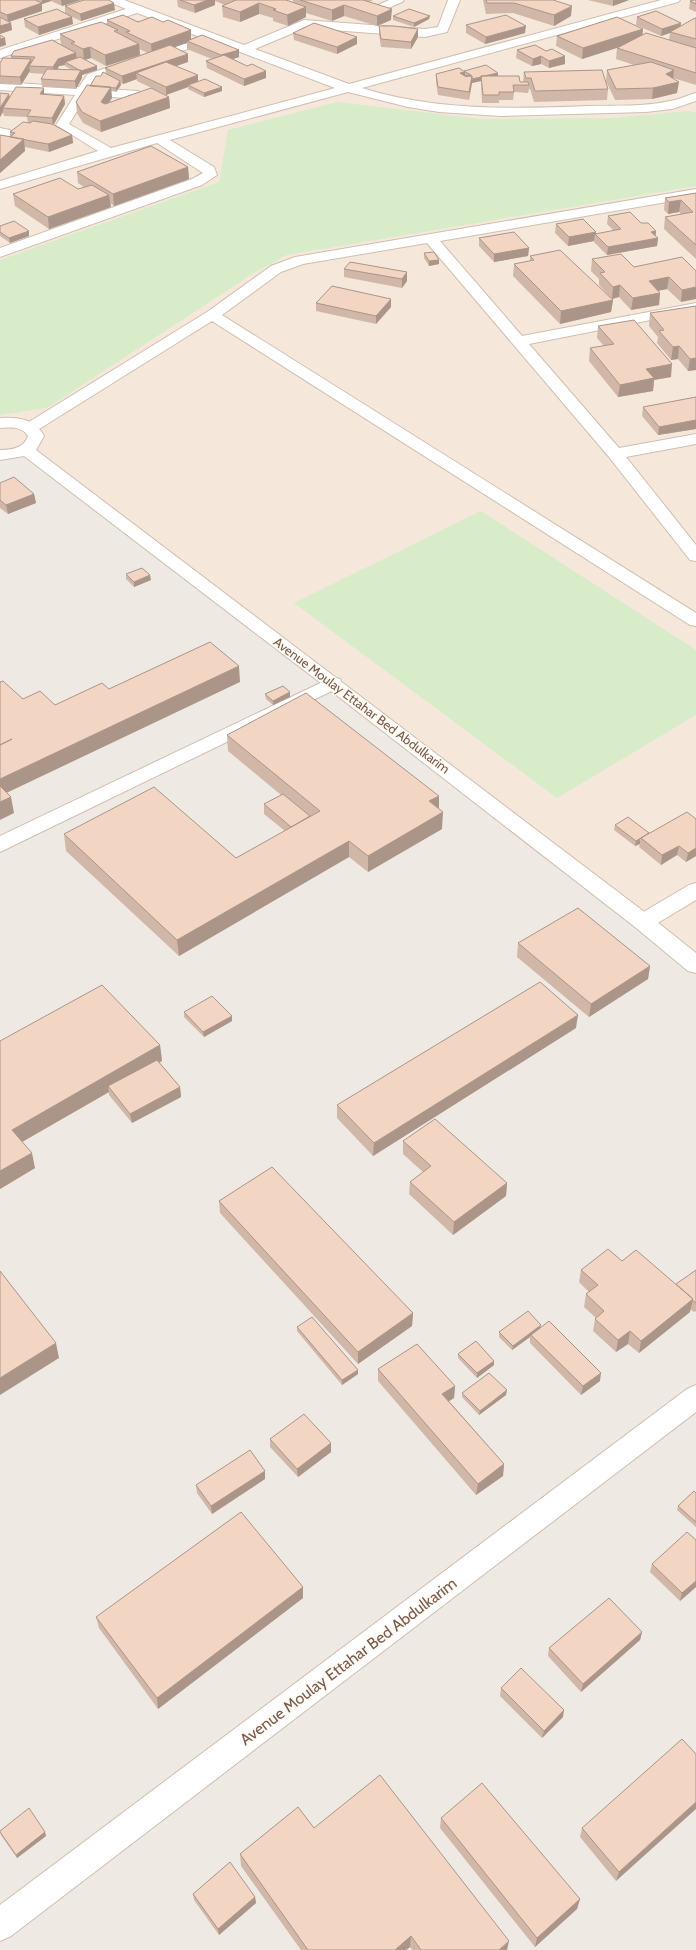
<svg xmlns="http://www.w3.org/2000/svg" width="696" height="1950" viewBox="0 0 696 1950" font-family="Cabin,sans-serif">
	<rect width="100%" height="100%" fill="#fdf6ec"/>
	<path fill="#f5e8da" d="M0,0H696V1950H0Z"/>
	<path fill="#efe9e4" d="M25,440L696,953V1383L0,1906V449Z
		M696,1389V1950H0V1927Z"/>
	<path fill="#d8ecc9" d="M337,102L481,119L612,118L687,111L696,112V186L287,255L251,275L47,408L0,415V260L219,182L228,130Z
		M481,511L696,650V715L557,798L294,603Z"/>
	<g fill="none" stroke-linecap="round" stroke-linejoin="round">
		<g stroke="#d1beb0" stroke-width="2">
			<path id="minor" d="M107,0H124L244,45L304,20L425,29L438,27L448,0H460L447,32L425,37L305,28L255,49L349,84L661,0H680L678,2L362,88C435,111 512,109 588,106C615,105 643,107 670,101C679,100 687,95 696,93V101L672,109L646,112L501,116L439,112L408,107L348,92L170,140L214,167L217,175L202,185L0,257V248L192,179L203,173L157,143L0,189V181L98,151L56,125L75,95L0,90V82L79,87L88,74L200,37L137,13L0,58V50L126,9L109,2ZM211,41L335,88L111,148L69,124L87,95L138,99L144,95L138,91L91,88L97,80Z
				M337,0H355L376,6L389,0H404L402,2L377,13L339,2Z
				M0,128L10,130L11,133L10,136H0Z
				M696,189V197L440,241L522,336L696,303V311L529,344L619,448L696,434V444L626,457L696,545V561L690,560L609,457L427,243L303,264L281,272L222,315L696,613V626L690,625L212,321L36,431L30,433L24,431L22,428L24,425L207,312L271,266L295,257Z
				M333,677L340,679L342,683L340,687L0,852V836Z
				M696,883V900L651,927L643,930L635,927L632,922L635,917L689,885Z
				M696,1385V1412L11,1936L0,1941V1905L687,1389Z"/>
		</g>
		<g stroke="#d1beb0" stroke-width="2">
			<path id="tertiary" d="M0,418C18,417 35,419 44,436L36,450L651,917L696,953V973L688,971L635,927L326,687L24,456L0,460V450C12,450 24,448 28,436C22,426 10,427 0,428Z"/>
		</g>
		<use href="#minor" fill="#fff" fill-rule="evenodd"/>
		<use href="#tertiary" fill="#fff" fill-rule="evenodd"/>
	</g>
	<path fill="#d1b7a8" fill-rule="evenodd" d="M0,0H81L62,6L51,1L42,4V11L9,22L11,23L12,30L0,34Z
		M177,0H286L293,2V0H373L369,2L391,20L377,26L344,16L332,21L306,13V17L288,26L273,21V18L259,14L240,22L223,17L222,6L225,5L215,1V5L195,13L178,7Z
		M483,0H553L571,16L554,26L513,13L486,14Z
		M588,0H629L613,6Z
		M696,0V12L689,9L690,1Z
		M65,6L115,10L81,21L72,17L73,24L39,35L25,27L24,19L65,14Z
		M393,16L429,19L414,27L393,20Z
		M637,17L681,26L696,18V85L673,78L677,93L652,99L615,100L606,81L607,70L634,65L616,59L617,48L619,47L582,59L556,46L557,36L643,29L642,35L669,40L670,33L661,36L636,25Z
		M107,20L163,22L191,30V39L239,50V57L233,59L266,78L244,86L207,68L206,61L212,59L187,49V43L174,47L188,62L175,66L198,81L222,87V91L204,97L188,89V87L166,95L137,81V79L123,84L120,83L121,85L116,92L111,91L112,98L109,102L169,97L170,108L101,132L83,123L77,113L76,102L90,86L101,76L106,74L105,68L148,53L139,49L140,55L106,66L91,58L85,60L97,66V70L82,75V78L76,89L42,87L41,79L44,74L30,73V71L21,85L0,84V63L11,58V56L61,45L60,34L107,25ZM65,65V66L72,70L58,69L59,66Z
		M466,25L525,33L485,44L466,33Z
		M379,26L418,29V37L411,49L381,47L379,34Z
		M293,33L357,44L337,54L294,40Z
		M517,50L565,56V64L549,68L541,64L532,66L516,58Z
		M464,71L498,76L520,82H523L524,72L608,89L607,100L534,102L530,89H529L528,93L514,92L513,100H499V103H482L481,81L472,83L469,100L438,95L436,82V74Z
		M44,88V95L64,96L65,104L53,125L72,135L73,143L49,152L25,147V151L0,173V135L10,137V132L28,123L27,117L4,116L3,112L0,117V93L9,94L10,97Z
		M188,167L189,179L114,206L110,203L111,207L49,229L15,206L13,194L78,189L84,187L78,183L77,172Z
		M696,193V259L664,229L665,217L681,214L679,212L668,214L664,210L665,198Z
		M608,216L641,223L656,231V236L658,238L657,246L607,255L594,242V241L568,246L555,233L556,224L596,234L614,231L607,224Z
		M0,226L29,236L10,243L0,236Z
		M479,238L529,248L528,256L494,262L479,246Z
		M424,253L439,260V264L429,266L424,258Z
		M530,256L613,300L611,312L560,324L513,276L514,264L530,261Z
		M592,259L634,267L696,271L681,302L667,289L658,291L660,293L659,305L631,310L619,297L612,299L599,285V279L591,271Z
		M344,269L407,272V281L402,288L344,277Z
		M316,303L391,307L376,324L316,311Z
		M696,306V370L688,371L678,359L671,360L657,343L658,337L649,326L650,313Z
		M598,326L671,377L654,380L653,391L618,397L589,361L590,348L604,346L597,338Z
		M696,397V429L658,435L642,416L643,407Z
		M0,483L34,494L36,503L8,514L0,508Z
		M126,574L151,580L134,587L126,579Z
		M290,692V697L273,705L266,699L265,694Z
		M227,735L439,809L442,829L368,872L349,857L179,956L66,851L64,834L236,858L285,831L264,814V804L281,795L228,751Z
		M696,819V856L686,862L677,855L661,865L639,847L640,844L635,846L614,830L615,825L649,833Z
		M518,943L650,966L648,979L589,1017L517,957Z
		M184,1012L232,1016V1021L204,1037L184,1017Z
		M576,1028L373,1156L337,1118V1105Z
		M0,1041L160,1045L162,1061L159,1062L180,1087L181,1097L132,1123L109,1095V1092L22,1142L35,1168L0,1189Z
		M403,1141L507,1183L506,1196L453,1235L409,1194L410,1182L423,1172L403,1154Z
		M219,1201L413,1313L412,1326L358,1364L220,1213Z
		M622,1261L676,1285L696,1270V1311L694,1312L690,1309V1312L639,1353L628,1344L616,1352L593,1331L595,1319L596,1318L584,1307L586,1294L589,1292L579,1282L581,1270Z
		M297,1327L358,1370V1374L342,1385L297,1331Z
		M541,1327L600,1381L581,1395L530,1343V1337L512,1350L499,1337V1332Z
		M458,1354L494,1365L477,1378L458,1358Z
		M378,1369L455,1386L454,1398L449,1401L504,1464L503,1476L476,1495L378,1381Z
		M462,1393L506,1395L479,1415L462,1397Z
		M270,1439L331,1443V1452L298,1477L270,1447Z
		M265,1479L212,1514L197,1493L196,1485Z
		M696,1493V1527L677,1510L678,1506Z
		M696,1540V1587L680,1601L650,1572L652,1564Z
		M303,1587V1598L158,1709L99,1628L96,1617Z
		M642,1632L640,1640L581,1692L548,1656L549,1648Z
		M501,1688L563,1717L542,1738L500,1696Z
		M696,1754L616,1881L580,1837L582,1828Z
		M441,1818L580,1899L577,1909L535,1947L440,1828Z
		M314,1828L507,1950H412L410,1947L406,1950H301L241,1866L240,1854Z
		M0,1831L45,1832L46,1836L17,1858L1,1835Z
		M193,1894L255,1897L256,1903L219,1935L194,1900Z"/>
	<path fill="#aa9588" d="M42,0H51V1L42,4Z
		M61,0H81L62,6Z
		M208,0H215V5L195,13L194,5Z
		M613,0H629L613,6Z
		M42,3V11L8,22L7,15Z
		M114,3L115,10L81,21L80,14Z
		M259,3V14L240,22V12Z
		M344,5V16L332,21V10Z
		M572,6L571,16L554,26V15Z
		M306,7V17L288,26L287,15Z
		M392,9L391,20L377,26V16Z
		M430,16L429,19L414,27V23Z
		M72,17L73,24L39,35L38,27Z
		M11,23L12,30L0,34V26Z
		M681,23L680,30L670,32V33L661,36L662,29Z
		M526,26L525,33L485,44L486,37Z
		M418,29V37L411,49V42Z
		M643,29L642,40L582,59L583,48Z
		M191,30V41H187V43L152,55L151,44Z
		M357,37V44L337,54V47Z
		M5,38L6,45L0,47V39Z
		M139,44L140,55L106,66L105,55Z
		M90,47L91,58L84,60L83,49Z
		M239,50V57L221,63V55Z
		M76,53L77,61L65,62V65L59,66L54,75L53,67L58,59Z
		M188,54V62L145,77L136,73L137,79L123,84L122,76Z
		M541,56V64L532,66L533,59Z
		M565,56V64L549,68V61Z
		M31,59L32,66H29L30,71L21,85L20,77Z
		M97,66V70L82,75V78L76,89L75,81L81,70Z
		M674,70L673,81L666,74Z
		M266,71V78L244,86V79Z
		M465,72V80L460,73Z
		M498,73V77H481Z
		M198,75V83L188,85V87L166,95V87Z
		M481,77V81L472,83L469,100L471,80Z
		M120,81L121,85L116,92V88Z
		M679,82L677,93L652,99L653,88Z
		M111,87L112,98L102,113L101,102Z
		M222,87V91L204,97V93Z
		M44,88V96L40,94Z
		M9,94L10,102L3,108V112L0,117V108Z
		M64,96L65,104L53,126L52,118Z
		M169,97L170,108L101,132L100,121Z
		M72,135L73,143L49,152L48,144Z
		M24,139L25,151L0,173V160Z
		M188,167L189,179L114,206L113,194Z
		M109,195L111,207L49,229L48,217Z
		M681,200L679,212L668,214L669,202Z
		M29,231V236L10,243L9,238Z
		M656,231L655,238H658L657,246L607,255L608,247L651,232Z
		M596,232V235L595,234L594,241L568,246L569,237Z
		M529,248L528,256L494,262V254Z
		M439,260V264L429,266V261Z
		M407,272V281L402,288V279Z
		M669,277L667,289L647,293L649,281Z
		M620,285L619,297L612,299L613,287Z
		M696,287V299L681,302L682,290Z
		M660,293L659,305L631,310L633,298Z
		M391,299V307L376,324V316Z
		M613,300L611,312L560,324L561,311Z
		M679,346L678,359L671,360L673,347Z
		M696,358V370L688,371L690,359Z
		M672,364L671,377L654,380L653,391L618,397L620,385L646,369Z
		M696,420V429L658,435L659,427Z
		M34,494L36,503L8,514L6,505Z
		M150,575L151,580L134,587V582Z
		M239,666L240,682L0,796V779Z
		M290,692V697L273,705V701Z
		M439,796V812L429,801Z
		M11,797L14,813L0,820V802Z
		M443,812L442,829L368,872V856Z
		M640,839V844L635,846L636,841Z
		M349,841V857L179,956L177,940Z
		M679,846L677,855L661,865L662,855Z
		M696,848V856L686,862L688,853Z
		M650,966L648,979L589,1017L591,1004Z
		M578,1015L576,1028L373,1156L374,1143Z
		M232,1016V1021L204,1037L203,1032Z
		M160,1045L162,1061L111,1090L108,1086L109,1092L15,1146L12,1130Z
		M180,1087L181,1097L132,1123L130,1114Z
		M32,1153L35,1168L0,1189V1171Z
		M507,1183L506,1196L453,1235L454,1222Z
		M693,1299L690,1312L639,1353L641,1341Z
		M413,1313L412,1326L358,1364V1352Z
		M541,1325L540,1329L531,1335L530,1337L512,1350L513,1346Z
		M630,1331L628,1344L616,1352L618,1340Z
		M56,1343L59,1358L0,1395V1378Z
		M494,1361V1365L477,1378V1373Z
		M358,1370V1374L342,1385V1380Z
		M601,1373L600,1381L581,1395L583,1386Z
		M455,1386L454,1398L441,1406L442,1394Z
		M507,1390L506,1395L479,1415L480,1411Z
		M331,1443V1452L298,1477L297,1469Z
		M504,1464L503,1476L476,1495L478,1484Z
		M265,1471V1479L212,1514L211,1506Z
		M696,1581V1587L680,1601L682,1593Z
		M303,1587V1598L158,1709L157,1698Z
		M642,1632L640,1640L581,1692L583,1684Z
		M564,1710L563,1717L542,1738L544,1731Z
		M696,1802V1809L616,1881L619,1872Z
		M45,1832L46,1836L17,1858L16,1855Z
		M255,1897L256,1903L219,1935L218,1929Z
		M580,1899L577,1909L535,1947L537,1938Z
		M411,1936L410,1947L406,1950H395Z
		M509,1941L507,1950H499Z"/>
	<path fill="#f3d5c3" stroke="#aa9588" d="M0,0H35L42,3L7,15L0,12Z
		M84,0H109L114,3L80,14L65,6Z
		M180,0H208L194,5Z
		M236,0H286L306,7L287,15L273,10L276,9L259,3L240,12L222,6Z
		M300,0H363L392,9L377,16L344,5L332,10Z
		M486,0H553L572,6L554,15L514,3H487Z
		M694,0H696V4L690,1Z
		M57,9L72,17L38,27L24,19Z
		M409,9L430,16L414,23L393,16Z
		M656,11L681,23L662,29L637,17Z
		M123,15L138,22L152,17L163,22L168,20L191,30L151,44L126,32L130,31L107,20Z
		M506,15L526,26L486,37L466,25Z
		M0,17L11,23L0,26Z
		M617,17L643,29L583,48L557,36Z
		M695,18H696V39L670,32Z
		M101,22L118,30L114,31L139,44L105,55L90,47L83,49L71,43L75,42L60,34Z
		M314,23L357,37L337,47L293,33Z
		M379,26H393L418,29L411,42L381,39Z
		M646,33L696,48V73L617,48Z
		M0,35L5,38L0,39Z
		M202,35L239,50L221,55L187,41Z
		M52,40L76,53L58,59L53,67L29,66L35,57L11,56L14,51Z
		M170,45L188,54L122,76L105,68Z
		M535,45L546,51L552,49L565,56L549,61L541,56L533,59L517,50Z
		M224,55L247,66L252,64L266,71L244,79L206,61Z
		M80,57L97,66L81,71L65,62Z
		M3,58L31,59L20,77L0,76V63Z
		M166,62L198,75L166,87L136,73Z
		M651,62L674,70L666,74L679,82L653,88L616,89L607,70Z
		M486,65L498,73L484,76H481V77L472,79V76H465L471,75L464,71Z
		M459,68L465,72L460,73L465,76H472L469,92L438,87L436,74Z
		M47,69L81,70L75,81L41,79Z
		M602,70L608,89L535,91L531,78H526L524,72Z
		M103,72L120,81L116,88L90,86L96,76H101Z
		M481,76H519L520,82H528L529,85H513L514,92H499V95H483Z
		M205,79L222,87L204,93L188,85Z
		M87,85L111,87L101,102L105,104L151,88L169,97L100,121L82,112L76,102Z
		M16,87L44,88L40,94L64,96L52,118L27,116L31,110L3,108Z
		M0,93L9,94L0,108Z
		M33,121L52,124L72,135L48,144L10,137L15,133L10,132L23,122L30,123Z
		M0,135L24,139L0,160Z
		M151,146L188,167L113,194L77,172Z
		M60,178L78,189L92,185L109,195L48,217L13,194Z
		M696,193V245L665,217L693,212L681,200L669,202L665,198Z
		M630,212L641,223H648L656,231L651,232L658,238L608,247L595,234L621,229L608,216Z
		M583,219L596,232L569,237L556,224Z
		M14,221L29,231L9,238L0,232V226Z
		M514,232L529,248L494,254L479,238Z
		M560,250L613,300L561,311L514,264L534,260L530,256Z
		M434,252L439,260L429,261L424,253Z
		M621,254L634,267L682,257L696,271V287L682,290L669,277L649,281L660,293L633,298L620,285L613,287L600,273L605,272L592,259Z
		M350,262L407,272L402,279L344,269Z
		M332,286L391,299L376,316L316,303Z
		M696,306V358L690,359L679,346L673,347L659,331L664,330L650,313Z
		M634,320L672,364L646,369L654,378L620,385L590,348L614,344L598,326Z
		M696,397V420L659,427L643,407Z
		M14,477L34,494L6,505L0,500V483Z
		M142,568L150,575L134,582L126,574Z
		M210,642L239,666L0,779V745L12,739L0,745V682L3,681L23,699L40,691L55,705L102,683L109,689Z
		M283,686L290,692L273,701L265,694Z
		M306,693L439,796L429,801L443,812L368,856L349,841L177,940L64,834L154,787L236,858L320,811L227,735Z
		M0,786L11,797L0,802Z
		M283,794L310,816L291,827L264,804Z
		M687,812L696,819V848L688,853L679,846L662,855L641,838Z
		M628,817L649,833L636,841L615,825Z
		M578,908L650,966L591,1004L518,943Z
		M540,982L578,1015L374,1143L337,1105Z
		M102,985L160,1045L12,1130L32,1153L0,1171V1041Z
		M212,996L232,1016L203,1032L184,1012Z
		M157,1060L180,1087L130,1114L108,1086Z
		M435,1119L507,1183L454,1222L410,1182L431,1166L403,1141Z
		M272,1167L413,1313L358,1352L219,1201Z
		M608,1249L622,1261L636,1250L693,1299L641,1341L630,1331L618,1340L595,1319L604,1311L586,1294L598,1285L581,1270Z
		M696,1270V1303L692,1300L693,1299L676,1284Z
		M0,1271L56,1343L0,1378Z
		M528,1311L541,1325L513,1346L499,1332Z
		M312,1317L358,1370L342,1380L297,1327Z
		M549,1321L601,1373L583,1386L531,1335Z
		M476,1341L494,1361L477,1373L458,1354Z
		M417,1344L455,1386L442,1394L504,1464L478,1484L378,1369Z
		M489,1373L507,1390L480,1411L462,1393Z
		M304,1414L331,1443L297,1469L270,1439Z
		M250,1450L265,1471L211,1506L196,1485Z
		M694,1491L696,1493V1522L678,1506Z
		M241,1512L303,1587L157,1698L96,1617Z
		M687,1532L696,1540V1581L682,1593L652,1564Z
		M609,1598L642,1632L583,1684L549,1648Z
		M521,1668L564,1710L544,1731L501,1688Z
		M682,1739L696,1754V1802L619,1872L582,1828Z
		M380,1775L509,1941L499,1950H421L411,1936L395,1950H308L240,1854L298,1807L314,1828Z
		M482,1783L580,1899L537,1938L441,1818Z
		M29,1808L45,1832L16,1855L0,1832V1831Z
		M230,1862L255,1897L218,1929L193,1894Z"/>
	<g text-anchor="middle" stroke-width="3" stroke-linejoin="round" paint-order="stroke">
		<g font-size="13" fill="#7a5c4d" stroke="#fffaf3">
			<text transform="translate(362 705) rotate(37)" y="5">Avenue Moulay Ettahar Bed Abdulkarim</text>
		</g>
		<g font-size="16" fill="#7a5c4d" stroke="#fffaf3">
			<text transform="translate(348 1661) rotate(-37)" y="6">Avenue Moulay Ettahar Bed Abdulkarim</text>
		</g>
	</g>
</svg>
